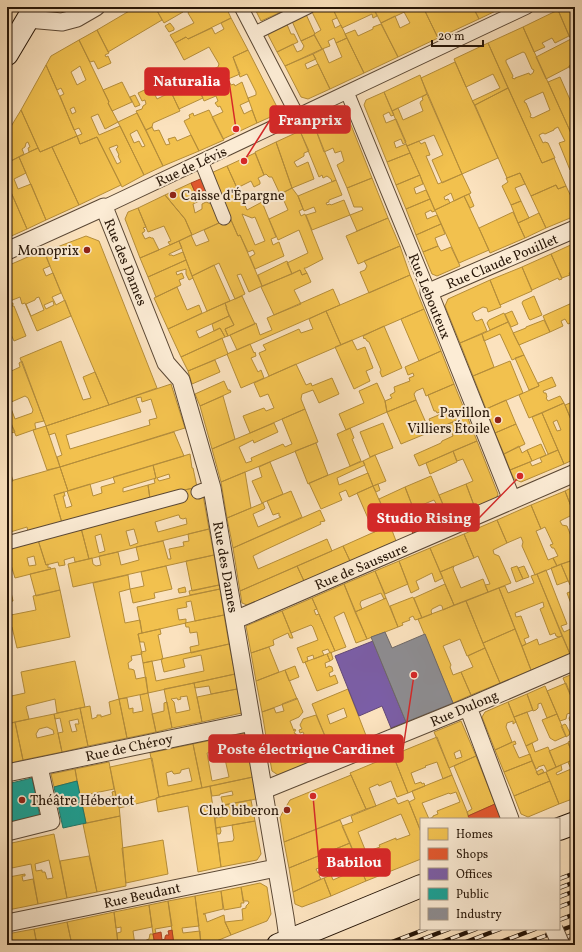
<svg xmlns="http://www.w3.org/2000/svg" width="582" height="952" viewBox="0 0 582 952" font-family="Vollkorn,serif">
	<rect width="100%" height="100%" fill="#fbe2be"/>
	<filter id="stains"><feTurbulence type="fractalNoise" baseFrequency=".005" numOctaves="4"/><feColorMatrix values="0 0 0 0 .2 0 0 0 0 .09 0 0 0 0 .02 0 0 0 .5 -.17"/></filter>
	<radialGradient id="worn" r=".72"><stop offset=".6" stop-color="#630" stop-opacity="0"/><stop offset="1" stop-color="#630" stop-opacity=".3"/></radialGradient>
	<path fill="#f2c14e" stroke="#b58d39" fill-rule="evenodd" d="M136,7H155L162,20L108,52L97,30Z
		M155,7H185L183,12L164,23Z
		M186,7H226L231,18L188,39L186,37L175,43L170,35L194,23L188,13L189,11Z
		M254,7H292L261,21Z
		M317,7H332L337,18L332,20L335,28L341,25L347,38L336,43L334,38L328,41L330,46L322,49L314,34L321,30L311,10Z
		M332,7H373L377,16L373,18L372,14L342,28Z
		M373,7H393L394,10L401,7H415L381,23Z
		M415,7H423L438,38L398,57L381,23L395,16L400,28L410,23L404,12Z
		M423,7H473L479,19L438,38Z
		M473,7H504L479,19Z
		M565,7H575V49L558,10Z
		M558,10L569,36L555,43L552,38L542,43L545,47L534,52L523,27Z
		M305,12L315,34L314,35L301,41L291,19Z
		M231,18L248,50L233,57L240,74L228,79L231,85L234,84L235,86L242,82L249,101L240,105L244,114L252,110L257,123L223,139L212,117L223,112L220,106L218,107L215,103L218,101L216,96L204,101L193,76L197,75V77L218,67L219,64L209,47L184,60L175,43L186,37L188,39L212,28L215,34L224,29L221,23Z
		M286,22L291,34H294L298,42L277,52L266,31Z
		M170,23L174,28V30L169,32L165,26Z
		M381,24L398,57L364,73L345,34L355,30L358,36L373,29V27Z
		M523,27L575,142V168L570,170L559,143L565,141L558,127L554,129V130L545,134L543,133L539,135L543,143L545,142L548,143L555,158L542,163L488,43ZM523,52L525,53L532,69L534,70L533,73L530,75L529,73L515,78V79L512,78L513,76L506,62V60ZM543,92L550,110L533,118L530,117L531,115L526,103L524,102L525,100Z
		M97,30L109,53L105,55L106,57L108,56L111,63L98,69L94,61L90,62L79,40Z
		M314,35L322,49L285,66L277,52L293,44L297,52L302,50L304,46L301,41Z
		M347,38L364,73L330,89L313,54L323,49L329,63L342,57L336,43Z
		M571,39L575,49V63L569,66V67L546,79L536,57Z
		M79,40L109,102L108,103L118,122L105,129L98,114L91,117L99,135L120,126L144,175L122,187L97,137L80,144L77,136L82,134L79,128L74,130L60,96L64,94L61,88L57,90L46,65L51,56ZM80,66L86,80L77,85L71,72ZM74,107L76,112L72,114L70,109ZM117,145L118,147L116,149L119,155L118,156L121,162L117,164L109,148Z
		M488,43L508,88L475,105L472,101L500,88L493,74L466,87L454,59Z
		M248,50L277,107L275,115L257,123L248,98L256,95V92L247,74L240,77L233,57Z
		M313,54L316,59L305,64L307,69L318,64L330,89L308,99L301,97L285,66Z
		M455,62L498,158L462,174L421,78Z
		M575,63V79L569,66Z
		M46,65L77,136L40,152L21,110Z
		M189,69L203,98L179,109L171,92L185,85L180,73Z
		M420,75L427,94L392,111L384,92Z
		M560,77L575,111V142L548,82Z
		M122,82L132,102L112,111L108,103L109,102L103,90Z
		M153,86L157,93L155,95L157,99L171,92L180,111L153,123L152,127L146,130L136,111L142,109L143,106L146,104L145,100L142,101L138,93Z
		M508,88L542,163L554,158L566,186L558,189L556,185L531,196L520,173L507,178L475,105Z
		M384,92L394,115L391,116L389,112L383,115L386,123L396,119L406,142L403,144L401,139L394,142L396,148L406,144L410,153L387,162L364,105L366,100Z
		M427,94L462,174L442,183L432,160L443,155L434,135L407,146L392,111L398,108L403,120L423,111L420,103L421,101L423,100L422,97Z
		M135,95L140,105L135,107L130,97Z
		M21,110L38,148L29,152L28,148L30,147L28,142L26,143L25,147L22,149L24,154L7,163V133Z
		M209,110L224,140L199,151L184,121L190,118L189,115L193,113L194,116Z
		M137,113L163,166L144,175L118,122ZM137,130L145,146L142,147L139,141L134,143L130,134Z
		M340,113L347,115L372,178L347,188L337,165L344,161L341,151L335,153L333,148L324,152L314,125Z
		M314,125L336,180L332,182L331,179L327,176L323,178L322,175L319,177L300,131Z
		M152,127L154,131L159,130L166,145L170,144L168,139L175,137L177,141L191,135L199,151L163,166L146,130Z
		M300,131L309,151L304,153V156L294,162L297,167L308,162L314,179L292,188L276,142Z
		M77,136L80,144L97,137L121,185L79,205L52,147Z
		M419,141L421,144L425,142L430,155L426,156L438,184L462,174L471,193L454,201L451,193L444,197L445,200L448,199L450,203L435,210L407,146Z
		M276,142L292,188L280,194L272,177H269L266,174L264,175L255,152Z
		M52,147L79,205L46,220L19,157L38,148L40,152Z
		M255,153L264,175L258,178L260,182V184L254,187L251,181L237,188L227,166Z
		M410,153L420,175L396,185L387,162Z
		M19,157L26,173L14,179L18,189L31,184L46,220L27,229L7,183V163Z
		M227,166L247,210L262,202L276,237L271,239L273,245L279,242L284,256L255,269L250,257L255,254L253,250L248,252L240,235L238,236L211,173ZM242,214L252,218L255,217L265,241L255,245Z
		M520,173L525,184L515,188L521,201L511,205L502,186L508,182L506,178H507Z
		M420,175L423,184L414,188L416,194L426,190L430,199L406,209L396,185Z
		M372,178L388,218L357,231L350,215L363,210L362,207H354L347,188Z
		M336,180L342,195L329,200V202L326,203L327,205L330,204L331,205L344,200L350,215L312,230L306,215L316,212L314,207L304,211L298,196Z
		M7,183L27,229L7,238Z
		M191,183L199,201L193,204L195,213L202,209V204L206,202L211,204L214,207L221,222L192,235L185,219L165,195Z
		M556,185L558,189L566,186L575,205V216L546,228L531,196Z
		M292,188L298,196L303,209L299,211L301,216L305,214L323,259L306,268H304L307,273L302,275L300,270L292,274L287,263L308,253L299,230L278,240L269,219L288,210L281,194Z
		M469,194L474,206L470,208L464,196Z
		M165,195L185,219L192,235L170,245L168,242L171,241L164,226L148,232L138,208Z
		M464,196L489,250L459,263L435,210Z
		M430,199L435,211L432,212L431,210L425,213L427,219L437,215L441,224L416,235L406,209Z
		M521,201L529,218L518,223L511,205Z
		M138,208L146,227L143,228L145,230L144,232L142,233L145,239L150,237L151,238H153L159,250L140,258L125,219L128,212Z
		M513,212L525,238L490,253L479,228Z
		M539,213L546,228L525,238L518,223Z
		M230,218L238,236L240,235L262,286L249,292L241,274L237,275L245,294L235,299L219,263L192,276L179,241L191,235L196,246L209,241L204,230Z
		M388,218L400,246L358,264L346,236Z
		M441,224L445,234L435,238L438,246L423,252L416,235Z
		M86,236L99,241L157,388L109,405L44,252Z
		M179,241L182,248L169,254V255H172L173,256L183,252L186,260L148,277L140,258Z
		M575,243V271L569,273L570,275L562,278L551,254Z
		M400,246L410,275L369,293L360,272L365,270L367,266L364,261Z
		M438,246L441,251L451,247L460,266L437,276L432,274L423,252Z
		M44,250L50,266L43,269L46,276L53,273L61,293L52,297L56,305L65,300L71,316L37,331L25,303L22,304L20,297L10,301L11,303H13V305L12,306H14L26,336L14,341L7,326V266ZM39,297L44,310L31,316L26,304L35,300L36,298ZM53,301L54,305L46,309L44,305Z
		M551,254L562,279L559,280L558,278L532,290L522,267Z
		M186,260L193,278L189,280L186,274V269L176,272L177,275L182,273L184,278L179,280L181,285L156,297L148,277Z
		M287,261L292,274L262,286L258,275Z
		M214,265L230,301L207,311L192,276Z
		M522,267L532,291L500,305L490,280Z
		M300,270L302,275L307,273L311,282L294,290L301,304L274,315L261,287Z
		M410,275L424,309L341,345L326,311Z
		M490,280L501,307L488,312L487,308L483,307L472,313L475,320L477,321L482,319L487,331L460,343L445,306L448,299Z
		M177,287L187,310L199,305L202,313L168,329L154,298Z
		M333,289L340,305L237,350L230,335L256,323L260,335L272,330L267,318Z
		M242,296L255,324L228,336L225,329L234,325L226,308H227L225,303Z
		M534,296L542,315L530,320L529,319L522,303L523,301Z
		M225,303L229,316L196,331L199,338L220,328L225,337L181,357L168,329Z
		M572,303L575,310V321L568,324L565,319L561,321L563,326L550,332L543,316Z
		M424,309L441,351L419,361L401,319Z
		M326,311L341,345L269,376L259,353L266,350L263,345L299,329L301,333L313,329L309,319Z
		M512,311L518,324L511,327L505,314Z
		M504,313L508,322L490,330L487,323L489,320Z
		M229,316L234,325L225,329L228,336L225,337L220,328L214,331L212,324Z
		M544,320L550,332L519,345L513,333L526,328V327Z
		M508,322L524,355L512,360L500,334L484,341L482,334Z
		M384,326L402,368L382,377L380,372L381,370L369,342L367,341L365,338L364,339L363,336Z
		M482,334L494,367L473,376L460,343Z
		M222,338L228,354L188,371L181,357Z
		M352,340L357,350L365,347L373,368L366,371L370,381L354,389L335,347Z
		M61,341L83,400L91,398L83,377L95,372L109,405L46,426L20,358Z
		M250,344L254,353L255,352L256,356L251,358L258,372L261,370L264,378L241,388L227,354Z
		M441,351L454,384L426,396L423,388L416,391L414,394L416,400L387,412L385,401L392,398L390,395L395,392L394,387L410,381L409,378L414,376L413,373L408,375L405,367Z
		M524,355L539,386L529,390L515,358Z
		M215,360L220,372L192,384L188,371Z
		M22,361L44,421L35,423V425L36,429L16,436L7,414V373L20,367L19,363ZM25,396L28,398L33,410L32,413L15,419L9,403Z
		M510,361L523,393L486,409L473,376Z
		M296,364L306,385L311,383L312,386L332,378L339,394L319,403L313,390L302,394L301,399L305,409L250,433L243,416L264,408L266,411L274,408L268,394L260,397L254,383Z
		M552,377L556,386L543,391L544,393H546L547,397L546,398L548,401L560,396L564,403L529,418L519,395L539,386L538,383Z
		M224,381L228,390H230L231,392L200,406L195,394Z
		M377,383L385,401L387,412L346,430L339,414L364,403L359,391Z
		M171,384L185,428L60,467L57,457L62,455L55,433L49,435L46,426ZM141,397L142,402L151,399L157,418L149,420L150,425L70,449L66,435L141,412L136,398Z
		M454,384L467,416L434,430L429,419L441,414L440,412L437,413L436,411H434L428,395Z
		M223,396L235,439L212,449L200,406Z
		M416,400L430,432L401,444L387,412Z
		M506,400L516,424L495,433L486,409Z
		M575,401V429L565,405Z
		M564,403L575,429V459L564,464L542,413ZM557,420L561,430L557,431L553,422Z
		M305,409L318,442L221,482L212,449L274,423L278,432L254,443L253,440L239,447L246,463L252,461L251,458L283,444L285,447L292,444L282,419Z
		M542,413L558,450L548,454L532,417Z
		M7,414L15,432L7,434Z
		M467,416L477,441L419,466L414,455L441,443L442,441L453,436L448,424Z
		M383,423L393,448L370,457L360,432Z
		M516,424L525,444L504,454L495,433Z
		M46,426L60,467L47,470L33,430Z
		M350,428L354,438L352,439L361,461L350,466L337,434Z
		M174,432L184,456L68,491L60,467Z
		M477,441L498,494L496,499L475,508L466,484L473,481L463,459L457,461L453,451Z
		M316,443L328,475L308,484L295,451Z
		M541,444L546,455L532,461L527,450Z
		M519,446L522,453L527,450L532,461L510,470L504,454Z
		M558,450L564,464L521,482L514,479L510,470L530,462L532,466L542,462L540,458Z
		M453,451L457,462L430,474L426,463Z
		M190,454L192,468H193L197,487L150,499L148,485L155,483L154,479L156,478L153,465ZM169,474L170,478L159,481L157,478Z
		M375,455L386,481L373,486L363,461Z
		M363,461L365,465L337,478L339,485L368,473L373,486L349,497L346,490L339,493L342,500L321,509L309,483Z
		M270,462L283,494L262,503L252,481L262,477L259,467Z
		M153,465L156,478L123,488V492L148,485L150,499L62,523L54,495L64,492L65,496H63L66,508L72,506L67,491L90,484L93,496L102,493L101,487L115,483L113,477Z
		M60,467L68,491L54,495L62,523L28,532L27,527L7,533V482Z
		M10,471L13,481L7,482V472Z
		M245,472L251,508L227,518L221,482Z
		M431,476L449,519L438,523L433,509L438,507L434,500L417,507L422,515L427,512L433,526L422,530L405,487Z
		M378,484L380,490L376,492L373,486Z
		M466,484L475,508L449,519L439,495Z
		M373,486L390,525L374,532L357,493Z
		M575,486V514H574L565,491Z
		M197,487L203,495L209,529L89,559L81,528L180,491ZM178,515H179L180,518L183,519L186,518L187,524L158,532L155,522ZM134,529L138,543L130,546L126,531ZM101,534L105,551L99,553L95,536Z
		M405,487L413,508L388,520L379,499Z
		M291,491L302,517L233,548L227,518L263,503L265,508L264,509L253,514L258,527L281,517L279,516V513L273,515L267,501Z
		M565,491L574,514L560,521L562,525L567,526L575,546V559L557,566L553,558L558,556L554,548H552L550,545L553,544L545,527L541,529L531,505Z
		M531,505L541,529L536,531L548,560L553,558L557,566L535,575L522,546L523,542L521,537L507,543L497,520Z
		M320,510L325,521L320,522L321,524L265,550L253,556L258,569L327,539L332,551L240,591L233,548Z
		M497,520L507,543L493,550L494,554L499,556L511,583L488,592L485,585L490,584L478,556L474,558L464,534Z
		M390,525L396,541L350,561L343,546Z
		M81,528L89,559L75,562L74,557L64,560L65,565L59,566L58,562L46,565L38,540Z
		M209,529L214,555L73,587L68,564L92,558L93,564L96,566L101,565L99,556L118,552L121,565L139,560L136,547L163,541L168,559H171L169,549L184,546L183,542L189,541L188,534Z
		M464,534L474,558L440,572L430,548Z
		M38,540L46,565L48,564V568L50,567L51,569L15,578L11,565L7,566V548ZM34,556L36,565L29,566L27,558Z
		M343,546L350,561L304,581L297,566Z
		M430,548L443,578L435,582L432,573L416,581L419,589L411,593L399,561Z
		M214,555L219,585L192,591L186,561Z
		M399,561L408,584L385,594L375,571Z
		M571,561L572,566L575,565V583L570,585L561,564Z
		M561,564L568,581L557,585L551,568Z
		M166,566L172,589L154,593L155,598L133,603L130,589L144,586L141,572Z
		M297,566L304,581L247,605L242,603L240,591Z
		M454,566L453,569L461,588L483,579L488,592L454,605L440,572Z
		M517,566L523,579L516,582L511,568Z
		M524,566L529,577L523,579L518,568Z
		M55,568L60,590L36,596L30,574Z
		M546,570L567,624L561,626L564,632L575,627V652L570,654L537,574Z
		M375,571L386,598L384,599L381,593L361,601L360,604L362,609L355,612L344,584Z
		M537,574L562,636L559,637L556,636L555,633L550,635L540,609L544,607L543,602L515,613L516,617L521,616L529,637L524,639L526,644L522,646L499,588L505,586L508,593L534,583L531,576Z
		M128,575L130,589L119,592L125,623L140,620L142,633L138,634L142,654L131,656L132,660L128,663L129,669H131L134,670L136,679L146,677L148,693L119,699L93,583Z
		M8,579L13,601L7,602V580Z
		M344,584L367,639L356,643L344,612L334,617L346,647L335,651L312,598Z
		M445,584L454,605L443,610L442,606L440,605L432,609L431,611L432,614L422,618L414,598Z
		M219,585L220,589L190,595L189,591Z
		M185,587L186,592L179,593L178,589Z
		M499,588L515,629L483,643L466,601Z
		M220,589L224,615L195,621L191,601L186,602L187,607L177,609L179,620L186,619V623L142,633L137,607Z
		M60,590L70,637L17,648L12,627L7,629V602H8L11,615L36,610L33,596Z
		M572,591L575,599V608L573,609L567,593Z
		M413,597L422,618L415,620L413,616L409,618L410,620L402,623L403,625L398,627L390,606Z
		M312,598L317,609L314,610L316,615L319,614L335,651L330,653L328,649L322,651L324,655L314,659L313,655L307,657L308,661L303,663L297,648L318,640L313,627L311,625L291,633L282,611Z
		M386,598L398,627L367,639L355,612Z
		M466,601L485,648L467,656L460,639L443,646L451,665L450,667L453,675L461,672L471,695L453,703L418,619Z
		M282,611L293,638H290L288,633L273,640L274,645L251,653L246,626Z
		M224,615L229,644L191,653L190,647L199,645L197,632L190,633L189,627H186L185,623Z
		M160,629L161,634L158,635L163,659L143,663L141,652L146,651L144,642H140L138,634Z
		M515,629L531,670L500,683L483,643Z
		M562,636L570,654L531,670L522,646L537,639L539,645Z
		M229,644L235,674L148,693L143,663L152,661L156,681L204,671L201,655L183,659L185,667L164,672L161,659Z
		M269,647L279,672L256,681L251,653Z
		M485,648L500,683L471,695L461,672L473,667L468,656Z
		M331,652L333,659L330,661L327,654Z
		M327,654L330,661L325,663L326,668L329,666L332,667L333,671L329,673L330,677L335,675L338,683L317,691L305,662Z
		M75,661L85,707L57,713L55,699L27,706L26,707L29,719L7,724V697L25,693L21,672Z
		M295,666L299,677L289,681L285,670Z
		M285,670L297,699L262,712L256,681Z
		M575,673V706L563,678Z
		M235,674L237,689L211,694L209,686L195,688L194,683Z
		M194,683L202,722L172,728L164,689ZM187,696L190,710L176,713L174,702L171,699L177,698L178,700L181,699L180,697Z
		M566,683L575,706V726L574,723L570,721L569,718L571,715L570,713L567,714L566,719L560,721L547,691Z
		M545,686L557,714L547,718L541,703L538,704V708L536,710L533,711L527,694Z
		M237,689L242,713L202,722L197,697Z
		M348,689L367,738L332,753L312,704ZM344,708L347,717L330,724L327,715Z
		M148,693L156,732L127,738L119,699L127,698L129,709L133,708V713L143,711L140,695Z
		M527,694L533,710L514,717L508,702Z
		M297,698L303,712L299,717L290,721L294,731V729L296,730L294,733L296,734L287,752L269,755L262,712L274,708L276,713L284,711L282,704Z
		M119,699L127,738L88,746L80,708L90,706L92,719L97,717V715H101V717L111,714L109,702Z
		M167,702L172,728L156,732L152,714L164,711V703Z
		M508,702L516,722L513,724V721L507,723L506,727L512,742L495,750L482,717L485,712Z
		M80,708L88,746L62,752L58,733L63,732L60,718L55,719L54,714ZM78,719L79,724H75L77,731L72,732L69,721Z
		M527,712L538,740L526,746L514,717Z
		M54,714L62,752L23,760L15,722ZM47,727L53,730L54,734L37,738L36,734L39,729Z
		M557,714L566,736L555,741L550,738L542,720Z
		M316,715L332,753L278,775L272,771L269,755L287,752L296,734L300,737L304,734L303,732L300,733L299,730L302,729L300,725L303,719Z
		M461,721L476,756L449,768L434,732ZM460,750L462,757L456,759L454,753Z
		M15,722L23,760L7,764V724Z
		M565,724L566,725L570,733L569,735L566,737L561,726Z
		M245,733L253,777L202,788L193,744ZM223,750L229,777L212,781L207,753Z
		M437,737L452,775L443,779L437,762L425,766L426,767L411,773L415,784L421,782L422,784L424,783L425,786L408,793L393,755Z
		M575,739V752L572,753L568,742Z
		M515,741L516,744L513,745L519,758L530,754L532,761L504,772L495,750Z
		M532,743L535,752L548,747L556,767L547,771L544,765L538,767V768L536,769L526,746Z
		M568,743L575,759L556,767L549,751Z
		M193,744L202,788L159,797L150,753ZM189,768L192,781L168,786L166,773L172,771L173,773L174,774L180,773L181,771V770Z
		M393,755L408,793L397,797L391,781L379,786L378,784L369,788L376,806L366,809L350,773Z
		M476,756L495,804L468,816L467,812L472,809L454,766Z
		M152,758L159,797L156,798V799L119,808V806H118L110,767Z
		M571,760L575,771V798L559,804L546,772L561,765L562,770L556,773L557,775L571,769L568,762Z
		M532,761L538,775L546,772L550,781L514,796L504,772Z
		M109,762L114,789L80,796L75,769Z
		M75,769L77,781L54,787L51,774Z
		M542,769L544,772L538,775L536,772Z
		M351,775L366,809L284,842L280,817L290,800Z
		M452,775L470,819H421V832L409,802L415,799L412,791ZM456,792L460,802L437,811L438,814L433,816V817L429,819L422,803L449,793L450,794Z
		M253,777L256,799L223,805L221,797L233,795L232,791L220,794V795L212,796L210,786Z
		M550,781L559,804L528,817L521,814L514,796Z
		M210,786L221,867L198,872L188,806L158,812L156,799L159,797Z
		M115,791L118,806H119L120,816L86,823L82,803L113,796L112,792Z
		M395,798L398,804L408,800L409,802L421,832V859L366,881L342,826L353,822L351,816ZM401,814L410,835L396,840V838L379,845L380,847L366,852L358,832Z
		M251,800L255,821L216,828L215,818L227,816L225,805Z
		M120,816L126,886L97,892L83,824Z
		M340,820L350,843L289,868L284,842Z
		M255,821L261,854L257,860L221,867L218,843L233,841L234,838L232,825Z
		M220,827L221,831L220,834H217L216,828Z
		M54,834L67,898L38,904L31,864L7,869V844ZM49,860L53,878L47,879L45,872H42V870L36,871L35,864Z
		M163,840L168,874L126,883L122,848Z
		M350,843L358,863L329,876L325,866L316,869L318,873L320,872L321,875L319,876L321,879L293,892L289,868Z
		M89,856L97,892L67,898L60,861Z
		M358,863L366,881L331,896L324,878L331,875L333,880L353,871L351,866Z
		M25,874V876H22L23,881L33,879L38,904L8,910L7,904V885L10,884L9,877Z
		M324,878L331,896L302,907L295,904L293,892Z
		M260,883L267,887L271,914L267,921L231,935L225,922L243,920L242,909L246,908V906L249,903L248,901H243L241,887Z
		M241,887L244,903H241V907L224,910L221,891Z
		M221,891L223,909L203,914H205L207,922L224,915L225,922L231,935L207,945H201L195,896Z
		M195,896L199,926L182,928L183,933L200,931L201,945H174L168,901Z
		M168,901L172,926L155,929L156,933L153,934L149,905Z
		M149,905L152,927L133,931L135,945L149,939L150,934H153L155,945H118L117,933L121,932V927L116,928L114,912Z
		M114,912L118,944L111,945L110,941L88,945H72L67,922Z
		M67,922L72,945H37L34,929Z
		M34,929L37,945H7V934Z"/>
	<path fill="#e4572e" stroke="#ab4322" d="M205,177L211,198L199,201L191,183Z
		M417,517L422,530L413,534L408,521Z
		M495,804L501,819H470L468,816Z
		M172,930L174,945H155L153,934L161,932L162,940L165,939V937L166,935H169L168,931Z"/>
	<path fill="#7b5ea7" stroke="#624877" d="M373,641L406,722L391,728L382,706L359,716L335,656Z"/>
	<path fill="#17a398" stroke="#1c786c" d="M32,778L40,817L7,824V784Z
		M77,781L86,823L63,828L54,787Z"/>
	<path fill="#8d8d92" stroke="#6e6968" d="M385,632L392,648L425,634L453,703L406,722L371,637Z"/>
	<g fill="none" stroke-linecap="round" stroke-linejoin="round">
		<g stroke="#5b4835" stroke-width="15">
			<path id="pedestrian" d="M241,7L297,115
				M255,33L308,7
				M347,92L429,292
				M201,161L224,218
				M104,207L527,7
				M198,492L203,490
				M7,543L181,496"/>
		</g>
		<g stroke="#5b4835" stroke-width="19">
			<path id="minor" d="M28,19L62,22L77,18L96,7
				M7,251L104,207L166,363L181,380L212,488L285,917L289,945
				M512,500L429,292L575,229
				M235,620L575,473
				M468,707L510,819
				M7,773L252,722
				M264,790L468,707L575,661
				M7,832L51,821L39,767
				M7,923L276,868"/>
		</g>
		<g stroke="#261507" stroke-width="24">
			<path id="secondary" d="M7,54L35,7
				M559,829L575,823
				M278,945L421,886"/>
		</g>
		<use href="#pedestrian" stroke="#fcecd5" stroke-width="13"/>
		<use href="#minor" stroke="#fcecd5" stroke-width="17"/>
		<use href="#secondary" stroke="#fcecd5" stroke-width="22"/>
		<g stroke="#261507" stroke-width="4.5">
			<path id="rail" d="M559,879L575,873
				M559,888L575,882
				M559,897L575,891
				M559,907L575,901
				M559,920L575,914
				M384,945L426,929
				M407,945L449,929
				M434,945L476,929
				M458,945L500,929
				M493,945L535,929
				M520,945L575,925
				M546,945L575,934
				M568,945L575,942"/>
		</g>
		<use href="#rail" stroke="#fcecd5" stroke-width="3" stroke-dasharray="9" stroke-linecap="butt"/>
		<g stroke="#5b4835" stroke-width="19" stroke-linecap="butt">
			<path id="minor-bridge" d="M554,929L561,945"/>
		</g>
		<use href="#minor-bridge" stroke="#fcecd5" stroke-width="17"/>
	</g>
	<g fill="#8f2418" stroke="#fcecd5" stroke-width="1.5">
		<circle cx="173" cy="195" r="4"/>
		<circle cx="87" cy="250" r="4"/>
		<circle cx="498" cy="420" r="4"/>
		<circle cx="22" cy="800" r="4"/>
		<circle cx="287" cy="810" r="4"/>
	</g>
	<g text-anchor="middle" stroke-width="4" stroke-linejoin="round" paint-order="stroke">
		<g font-size="14" fill="#261507" stroke="#fcecd5">
			<text transform="translate(191 166) rotate(-25)" y="5">Rue de Lévis</text>
			<text transform="translate(502 261) rotate(-23)" y="5">Rue Claude Pouillet</text>
			<text transform="translate(126 262) rotate(68)" y="5">Rue des Dames</text>
			<text transform="translate(430 296) rotate(68)" y="5">Rue Lebouteux</text>
			<text transform="translate(361 566) rotate(-23)" y="5">Rue de Saussure</text>
			<text transform="translate(226 567) rotate(80)" y="5">Rue des Dames</text>
			<text transform="translate(464 708) rotate(-23)" y="5">Rue Dulong</text>
			<text transform="translate(129 747) rotate(-12)" y="5">Rue de Chéroy</text>
			<text transform="translate(142 895) rotate(-12)" y="5">Rue Beudant</text>
		</g>
		<g font-size="14" fill="#261507" stroke="#fcecd5" text-anchor="end">
			<text x="181" y="200" text-anchor="start">Caisse d'Épargne</text>
			<text x="79" y="255">Monoprix</text>
			<text x="490" y="417">Pavillon<tspan x="490" dy="16">Villiers Étoile</tspan></text>
			<text x="30" y="805" text-anchor="start">Théâtre Hébertot</text>
			<text x="279" y="815">Club biberon</text>
		</g>
	</g>
	<path fill="none" stroke="#d62828" stroke-width="1.5" d="M236 129L229 81M244 161L270 120M520 476L479 518M414 675L403 749M313 796L319 862"/>
	<g fill="#d62828" stroke="#fcecd5" stroke-width="1.5">
		<circle cx="236" cy="129" r="4"/>
		<circle cx="244" cy="161" r="4"/>
		<circle cx="520" cy="476" r="4"/>
		<circle cx="414" cy="675" r="4"/>
		<circle cx="313" cy="796" r="4"/>
	</g>
	<g fill="#d62828" stroke="#d62828" stroke-width="1.5">
		<rect x="145" y="68" width="84" height="27" rx="4"/>
		<rect x="270" y="106" width="80" height="27" rx="4"/>
		<rect x="368" y="504" width="111" height="27" rx="4"/>
		<rect x="209" y="735" width="194" height="27" rx="4"/>
		<rect x="319" y="849" width="71" height="27" rx="4"/>
	</g>
	<g font-size="15" text-anchor="middle" font-weight="bold" fill="#fff">
		<text x="187" y="86">Naturalia</text>
		<text x="310" y="125">Franprix</text>
		<text x="424" y="523">Studio Rising</text>
		<text x="306" y="754">Poste électrique Cardinet</text>
		<text x="354" y="867">Babilou</text>
	</g>
	<rect width="582" height="952" fill="none" stroke="#fbe2be" stroke-width="24"/>
	<rect x="8" y="8" width="566" height="936" fill="none" stroke="#261507" stroke-width="2"/>
	<rect x="12" y="12" width="558" height="928" fill="none" stroke="#261507"/>
	<rect x="420" y="818" width="140" height="112" fill="#fcecd5" stroke="#a69683"/>
	<rect x="428" y="828" width="20" height="12" fill="#f2c14e" stroke="#a69683"/>
	<text x="456" y="838" font-size="12" fill="#261507">Homes</text>
	<rect x="428" y="848" width="20" height="12" fill="#e4572e" stroke="#a69683"/>
	<text x="456" y="858" font-size="12" fill="#261507">Shops</text>
	<rect x="428" y="868" width="20" height="12" fill="#7b5ea7" stroke="#a69683"/>
	<text x="456" y="878" font-size="12" fill="#261507">Offices</text>
	<rect x="428" y="888" width="20" height="12" fill="#17a398" stroke="#a69683"/>
	<text x="456" y="898" font-size="12" fill="#261507">Public</text>
	<rect x="428" y="908" width="20" height="12" fill="#8d8d92" stroke="#a69683"/>
	<text x="456" y="918" font-size="12" fill="#261507">Industry</text>
	<path d="M432 40v6h51v-6" fill="none" stroke="#261507" stroke-width="2"/>
	<text x="438" y="40" font-size="12" fill="#261507" stroke="#fcecd5" stroke-width="3" paint-order="stroke">20 m</text>
	<rect width="100%" height="100%" filter="url(#stains)"/>
	<rect width="100%" height="100%" fill="url(#worn)"/>
</svg>
